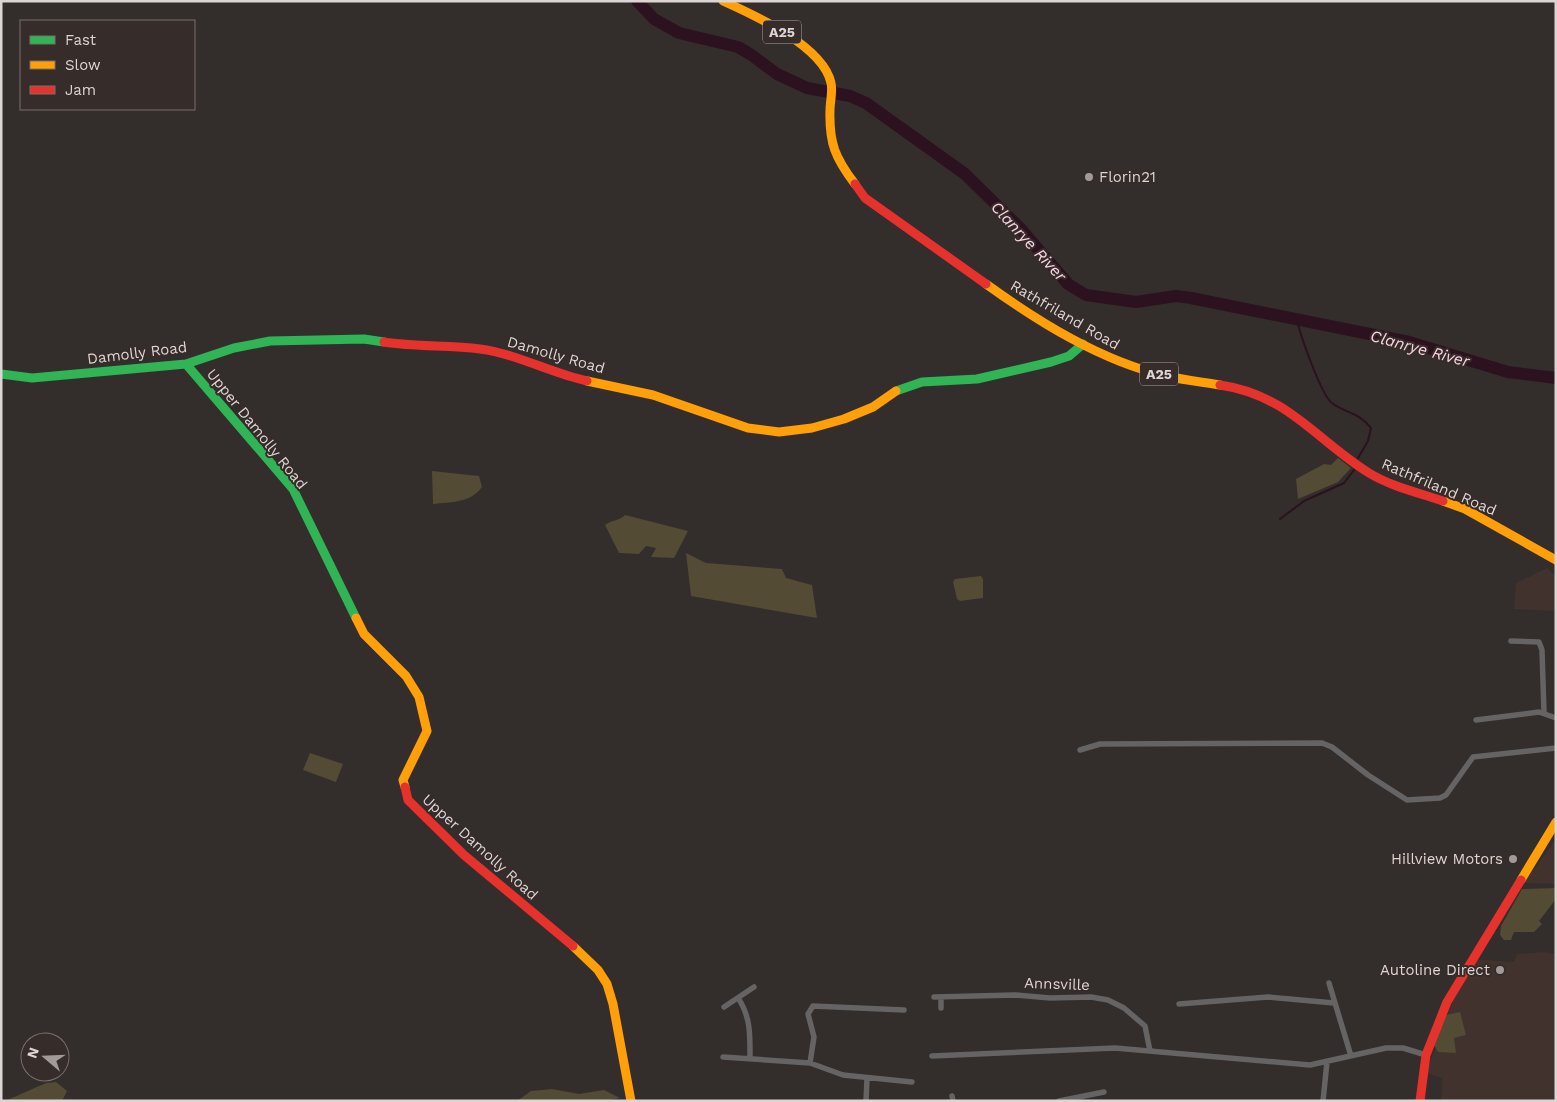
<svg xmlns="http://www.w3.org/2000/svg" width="1557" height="1102" viewBox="0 0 1557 1102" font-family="'Work Sans',sans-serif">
	<rect width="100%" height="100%" fill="#332d2c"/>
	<path fill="#41322d" d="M1547,568L1556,577V611L1514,609L1516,583Z
		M1556,839V884L1524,883Z
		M1544,952L1556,954V1101H1441L1442,1078L1426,1073L1468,959L1514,962L1517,954Z"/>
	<path fill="#534b33" d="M1338,458L1351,468L1338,482L1298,499L1296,479L1324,464L1331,465Z
		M432,471L479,476L482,487C471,503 450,502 433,504Z
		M625,515L688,531L674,558L651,557L656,548L646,546L639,554L619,553L605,525C611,520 619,521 625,515Z
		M686,553L706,563L782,569L786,578L812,585L817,618L691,596Z
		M981,576L983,579V598L960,601L957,599L953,582L955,579Z
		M310,753L343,764L336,782L303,770Z
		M1556,888V899L1539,921L1542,924L1534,932H1514L1511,940H1504L1500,935L1501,926L1522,889Z
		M1460,1012L1466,1035L1454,1038L1456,1053L1438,1052L1434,1045L1446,1015Z
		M56,1082L67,1091L62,1101H1V1099L5,1101L46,1083Z
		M552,1089L579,1094L604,1090L620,1098L603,1101H517L531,1091Z"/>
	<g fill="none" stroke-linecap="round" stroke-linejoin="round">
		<path stroke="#2c111f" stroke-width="2" d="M1297,320C1300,334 1321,395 1332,403C1345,413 1360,413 1371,428L1368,441L1358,458
			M1280,519L1304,501L1344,483L1354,470"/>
		<path stroke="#2c111f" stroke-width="12" d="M637,1L654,19L679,33L738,47L750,54L777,74L807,88L850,96L866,103L965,174L1020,228L1068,284L1086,295L1136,302L1176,296L1191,298L1409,342L1508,372L1556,378"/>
		<path stroke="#656363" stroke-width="5.5" d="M1511,641L1539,642L1542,650L1544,713
			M1476,720L1539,712L1556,718
			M1080,750L1100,744L1322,743L1332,747L1368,775L1407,800L1440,798L1446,795L1473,757L1556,748
			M1329,983L1351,1056
			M934,997L1015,995L1050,998L1091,997L1108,1000L1124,1008L1145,1026L1150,1051
			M738,998C751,1017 750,1036 750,1058
			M1179,1004L1268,997L1334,1003
			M724,1007L754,987
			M941,1008V997
			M904,1010L813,1006L808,1014L814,1037L810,1063L843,1075L912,1082
			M932,1056L1115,1048L1310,1065L1386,1048H1403L1426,1055
			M723,1057L810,1063
			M952,1096L953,1101
			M866,1101L867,1079
			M1059,1101L1104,1092
			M1323,1101L1327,1062"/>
		<path stroke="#30b455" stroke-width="9" d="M186,364L293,489L356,618
			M1,374L32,378L186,364L234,348L270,341L364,339L384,342
			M896,391L922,382L977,379L1051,362L1069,356L1083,344"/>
		<path stroke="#ff9f0a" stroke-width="9" d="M723,1C754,15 823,46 831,83C833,91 830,102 830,110C829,143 835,158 855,184
			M986,284C1039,322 1101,361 1166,376C1184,380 1202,382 1220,385
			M587,381L653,395L748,428L779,432L812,428L844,419L873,407L896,391
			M1443,501L1465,509L1556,560
			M356,618L364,634L406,676L419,697L427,731L403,780L405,787
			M1521,880L1556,822
			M573,946L598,970L607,984L613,1004L631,1101"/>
		<path stroke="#e5322d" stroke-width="9" d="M855,184L865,198L986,284
			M384,342C416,347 448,345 480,349C517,354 551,373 587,381
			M1220,385C1288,395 1315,439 1369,473C1390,486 1419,493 1443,501
			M405,787L408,800L464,855L573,946
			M1420,1101L1426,1055L1447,1002L1521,880"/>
	</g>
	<g fill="#a19a99" stroke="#362c29" stroke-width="2">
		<circle cx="1089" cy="177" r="5"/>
		<circle cx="1513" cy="859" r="5"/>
		<circle cx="1500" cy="970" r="5"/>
	</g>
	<g text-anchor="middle" stroke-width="4" stroke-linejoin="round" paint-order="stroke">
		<g fill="#362c29" stroke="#aaa2a0" stroke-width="1">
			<rect x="763" y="20.5" width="38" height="23" rx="4"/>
			<rect x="1140" y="362.5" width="38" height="23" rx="4"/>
		</g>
		<g font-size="14" font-weight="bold" fill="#dcd5d3">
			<text x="782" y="37">A25</text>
			<text x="1159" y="379">A25</text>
		</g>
		<g font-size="15" fill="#dcd5d3" stroke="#362c29" text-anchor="end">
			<text x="1099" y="182" text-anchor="start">Florin21</text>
			<text x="1503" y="864">Hillview Motors</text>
			<text x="1490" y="975">Autoline Direct</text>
		</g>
		<g font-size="15" fill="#dcd5d3" stroke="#362c29">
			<text transform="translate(1065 315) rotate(30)" y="5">Rathfriland Road</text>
			<text transform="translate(137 353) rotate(-7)" y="5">Damolly Road</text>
			<text transform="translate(556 355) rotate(16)" y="5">Damolly Road</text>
			<text transform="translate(257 429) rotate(51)" y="5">Upper Damolly Road</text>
			<text transform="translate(1439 487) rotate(23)" y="5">Rathfriland Road</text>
			<text transform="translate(480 847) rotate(42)" y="5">Upper Damolly Road</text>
			<text transform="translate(1057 984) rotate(2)" y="5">Annsville</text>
		</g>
		<g font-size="16" font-style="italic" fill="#f9d3e5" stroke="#362c29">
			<text transform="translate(1029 241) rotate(47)" y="6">Clanrye River</text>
			<text transform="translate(1420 348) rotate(15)" y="6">Clanrye River</text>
		</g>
	</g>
	<rect width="1557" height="1102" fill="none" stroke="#dcd5d3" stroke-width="5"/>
	<rect x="20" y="20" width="175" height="90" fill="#362c29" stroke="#78706d"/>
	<rect x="30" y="36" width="25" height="8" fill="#30b455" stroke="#78706d"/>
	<text x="65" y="45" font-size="15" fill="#dcd5d3">Fast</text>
	<rect x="30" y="61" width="25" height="8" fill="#ff9f0a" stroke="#78706d"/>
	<text x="65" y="70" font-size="15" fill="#dcd5d3">Slow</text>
	<rect x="30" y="86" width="25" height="8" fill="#e5322d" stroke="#78706d"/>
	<text x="65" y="95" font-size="15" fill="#dcd5d3">Jam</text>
	<g transform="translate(45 1057) rotate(289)"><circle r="24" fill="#362c29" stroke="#78706d"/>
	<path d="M0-4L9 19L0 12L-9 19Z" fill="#a19a99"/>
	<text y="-8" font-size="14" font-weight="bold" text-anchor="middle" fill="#dcd5d3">N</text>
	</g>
</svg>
